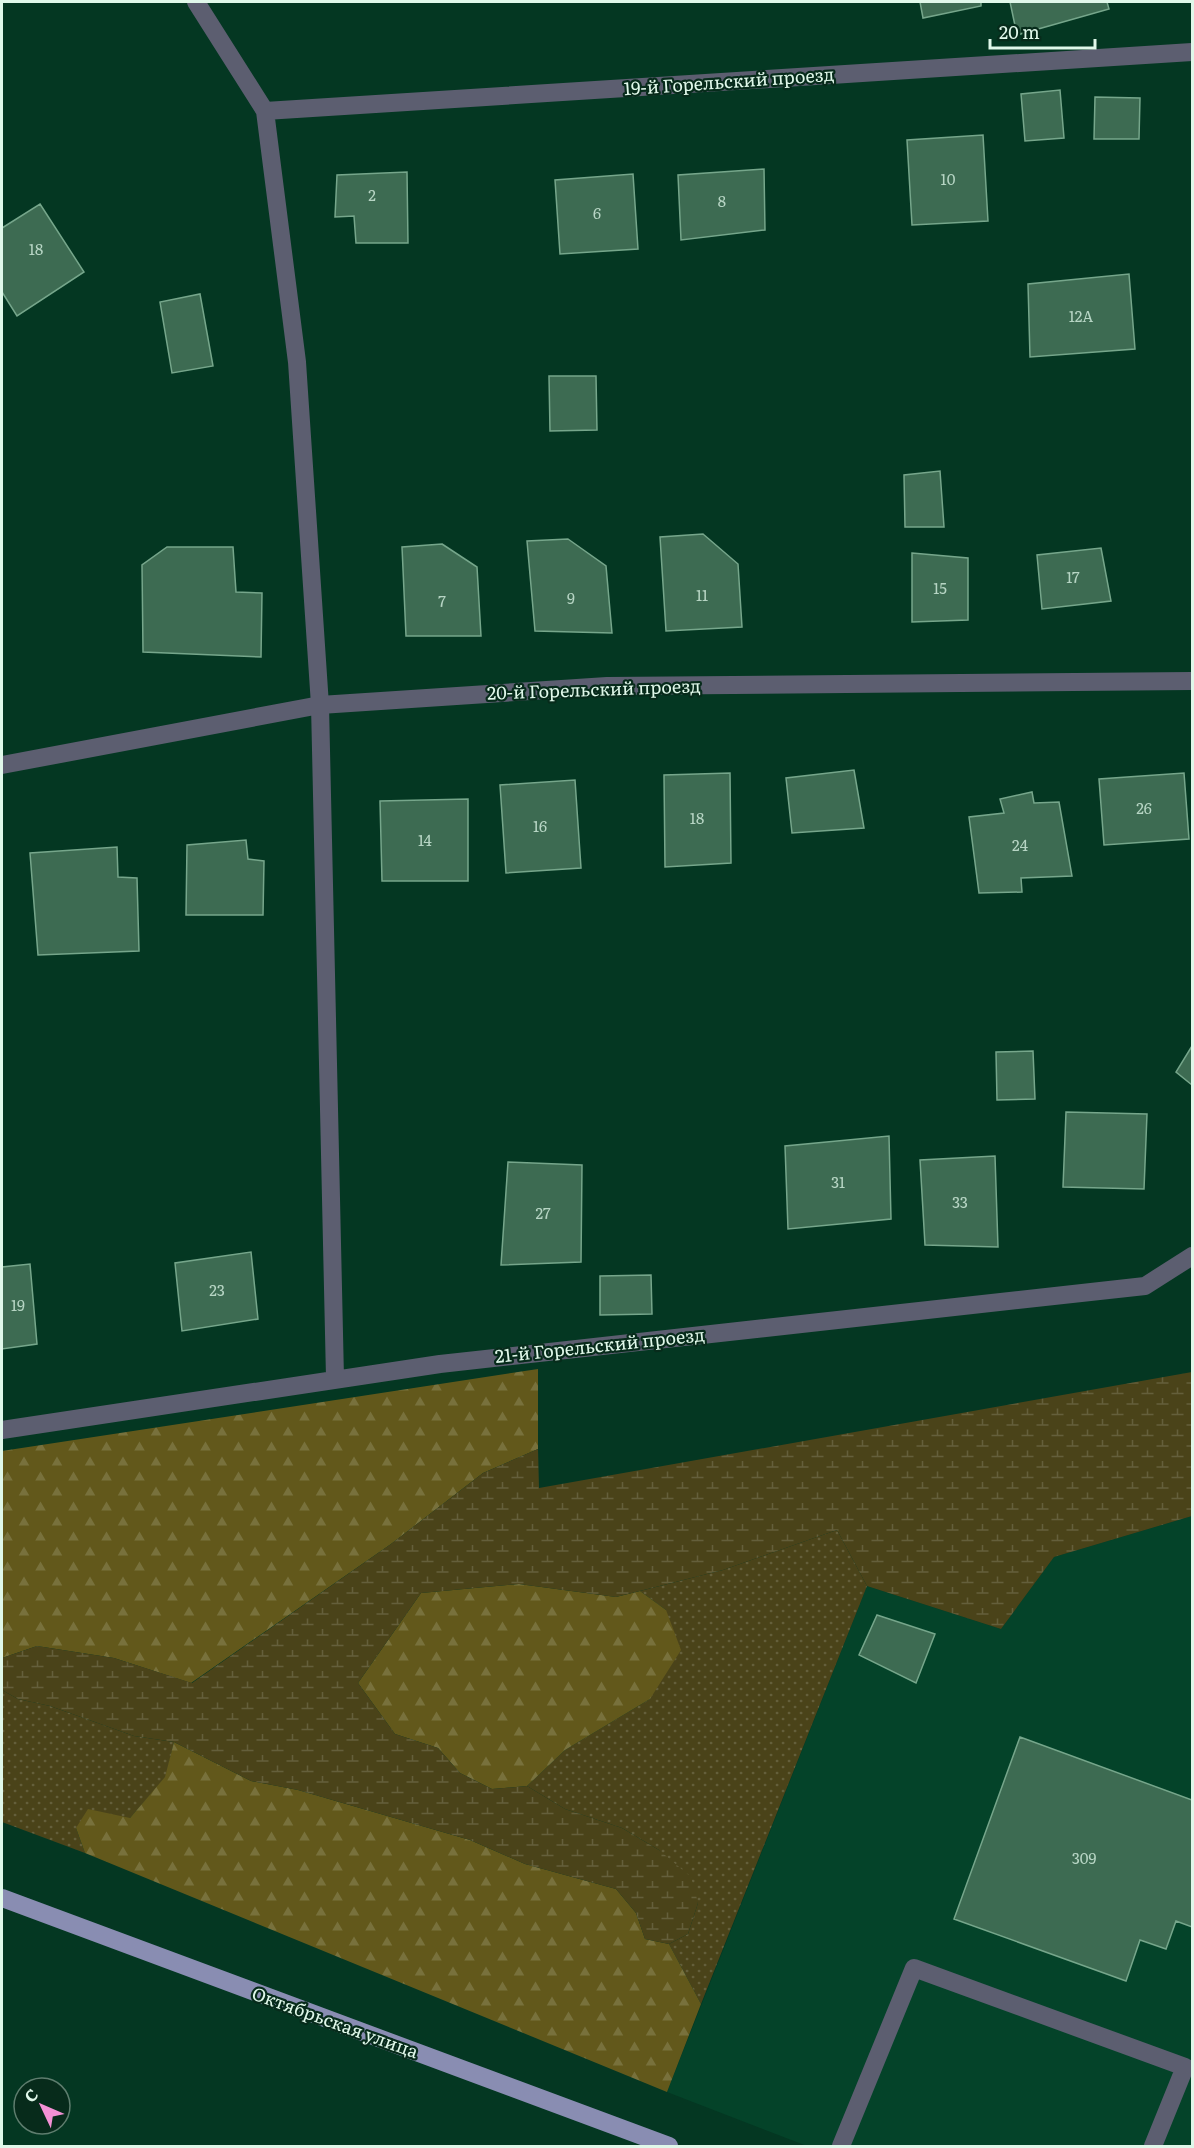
<svg xmlns="http://www.w3.org/2000/svg" width="1194" height="2148" viewBox="0 0 1194 2148" font-family="Literata,serif">
	<defs>
		<pattern id="grass-dots" width="8" height="8" patternUnits="userSpaceOnUse" patternTransform="scale(1.5)"><rect width="8" height="8" fill="#4a4319"/><path d="M2 2h.1M6 6h.1" fill="none" stroke="#645f3b" stroke-width="1.8" stroke-linecap="round"/></pattern>
		<pattern id="forest-firs" width="22" height="20" patternUnits="userSpaceOnUse" patternTransform="scale(1.5)"><rect width="22" height="20" fill="#62581b"/><path d="M5 1l3.5 6h-7zM16 11l3.5 6h-7z" fill="#78713c"/></pattern>
		<pattern id="wetland-marsh" width="20" height="14" patternUnits="userSpaceOnUse" patternTransform="scale(1.5)"><rect width="20" height="14" fill="#4a4319"/><path d="M1 5h8M5 5V1M11 12h8M15 12V8" fill="none" stroke="#645f3b"/></pattern>
	</defs>
	<rect width="100%" height="100%" fill="#043722"/>
	<path fill="#044329" d="M1192,1516V2146H807L667,2092L867,1586L1001,1629L1054,1557Z"/>
	<path fill="url(#grass-dots)" d="M837,1530L867,1586L701,2004L669,1944L688,1934L698,1903L659,1850L622,1828L565,1809L527,1786L565,1750L650,1699L666,1610L640,1591L723,1570Z
		M2,1690L18,1699L50,1706L134,1736L174,1742L166,1777L130,1818L76,1828L85,1853L2,1822Z"/>
	<path fill="url(#forest-firs)" d="M538,1369V1449L483,1473L391,1544L191,1683L114,1658L37,1646L2,1658V1451Z
		M519,1584L616,1597L640,1591L666,1610L681,1650L650,1699L565,1750L527,1786L492,1789L460,1773L438,1748L395,1734L358,1683L421,1593Z
		M174,1742L251,1781L298,1790L470,1840L525,1864L616,1889L636,1913L645,1939L669,1944L701,2004L667,2092L85,1853L76,1828L88,1809L130,1818L165,1777Z"/>
	<path fill="url(#wetland-marsh)" d="M1192,1372V1516L1054,1557L1001,1629L867,1586L837,1530L723,1570L616,1597L519,1584L421,1593L358,1683L395,1734L438,1748L460,1773L492,1789L527,1786L565,1809L622,1828L659,1850L691,1877L698,1903L688,1934L669,1944L645,1939L636,1913L616,1889L525,1864L470,1840L298,1790L251,1781L174,1742L134,1736L50,1706L18,1699L2,1690V1658L37,1646L114,1658L192,1683L391,1544L483,1473L538,1449L539,1488Z"/>
	<path fill="#3d6b52" stroke="#76a68b" stroke-width="1.5" d="M920,2H981V6L923,18Z
		M1010,2H1107L1109,9L1017,35Z
		M1060,90L1064,138L1025,141L1021,94Z
		M1095,97L1140,98L1139,139H1094Z
		M983,135L988,221L912,225L907,140Z
		M764,169L765,230L681,240L678,175Z
		M407,172L408,243H356L354,216L335,217L337,175Z
		M633,174L638,249L560,254L555,180Z
		M40,204L84,272L17,316L2,292V228Z
		M1129,274L1135,349L1030,357L1028,284Z
		M200,294L213,366L172,373L160,302Z
		M549,376H596L597,430L550,431Z
		M940,471L944,527H905L904,475Z
		M703,534L738,564L742,627L666,631L660,537Z
		M568,539L606,566L612,633L535,631L527,541Z
		M442,544L477,567L481,636H406L402,547Z
		M167,547H233L236,592L262,593L261,657L143,652L142,565Z
		M1101,548L1111,601L1042,609L1037,555Z
		M912,553L968,558V620L912,622Z
		M854,770L864,828L792,833L786,778Z
		M730,773L731,863L665,867L664,775Z
		M1184,773L1189,839L1104,845L1099,779Z
		M575,780L581,868L506,873L500,785Z
		M1032,792L1034,803L1059,802L1072,876L1021,878L1022,892L979,893L969,817L1004,813L1000,799Z
		M468,799V881H382L380,801Z
		M246,840L248,859L264,861L263,915H186L187,845Z
		M117,847L118,877L137,878L139,951L38,955L30,853Z
		M1192,1046V1085L1176,1072Z
		M1033,1051L1035,1099L997,1100L996,1052Z
		M1066,1112L1147,1114L1144,1189L1063,1187Z
		M889,1136L891,1219L788,1229L785,1146Z
		M995,1156L998,1247L925,1245L920,1160Z
		M508,1162L582,1165L581,1262L501,1265Z
		M251,1252L258,1319L182,1331L175,1263Z
		M30,1264L37,1344L2,1349V1267Z
		M651,1275L652,1314L600,1315V1276Z
		M877,1615L935,1634L916,1683L859,1655Z
		M1020,1737L1192,1800V1927L1176,1921L1166,1949L1140,1940L1126,1981L954,1919Z"/>
	<g fill="none" stroke-linecap="round" stroke-linejoin="round">
		<path stroke="#5c5e70" stroke-width="18" d="M841,2146L914,1968L1185,2067L1153,2146"/>
		<path stroke="#5c5e70" stroke-width="18" d="M196,2L265,111L297,362L320,705L335,1378
			M265,111L1192,52
			M2,765L320,705L607,686L1192,681
			M2,1430L440,1364L1145,1286L1192,1256"/>
		<path stroke="#898db2" stroke-width="18" d="M2,1898L669,2146"/>
	</g>
	<g text-anchor="middle" stroke-width="4.5" stroke-linejoin="round" paint-order="stroke">
		<g font-size="15" fill="#b7d5c4">
			<text x="948" y="185">10</text>
			<text x="372" y="201">2</text>
			<text x="722" y="207">8</text>
			<text x="597" y="219">6</text>
			<text x="36" y="255">18</text>
			<text x="1081" y="322">12А</text>
			<text x="1073" y="583">17</text>
			<text x="940" y="594">15</text>
			<text x="702" y="601">11</text>
			<text x="571" y="604">9</text>
			<text x="442" y="607">7</text>
			<text x="1144" y="814">26</text>
			<text x="697" y="824">18</text>
			<text x="540" y="832">16</text>
			<text x="425" y="846">14</text>
			<text x="1020" y="851">24</text>
			<text x="838" y="1188">31</text>
			<text x="960" y="1208">33</text>
			<text x="543" y="1219">27</text>
			<text x="217" y="1296">23</text>
			<text x="18" y="1311">19</text>
			<text x="1084" y="1864">309</text>
		</g>
		<g font-size="18" fill="#e0f8ea" stroke="#072b1b">
			<text transform="translate(729 82) rotate(-4)" y="6">19-й Горельский проезд</text>
			<text transform="translate(594 690) rotate(-2)" y="6">20-й Горельский проезд</text>
			<text transform="translate(600 1346) rotate(-6)" y="6">21-й Горельский проезд</text>
			<text transform="translate(335 2023) rotate(20)" y="6">Октябрьская улица</text>
		</g>
	</g>
	<rect width="1194" height="2148" fill="none" stroke="#e0f8ea" stroke-width="6"/>
	<g transform="translate(42 2106) rotate(314)"><circle r="28" fill="#072b1b" stroke="#5e7d6e" stroke-width="1.5"/>
	<path d="M0-4.5L10 22L0 15L-10 22Z" fill="#f391d5"/>
	<text y="-9" font-size="16" font-weight="bold" text-anchor="middle" fill="#e0f8ea">С</text>
	</g>
	<path d="M990 39v9h105v-9" fill="none" stroke="#e0f8ea" stroke-width="3"/>
	<text x="999" y="39" font-size="18" fill="#e0f8ea" stroke="#072b1b" stroke-width="4.5" paint-order="stroke">20 m</text>
</svg>
